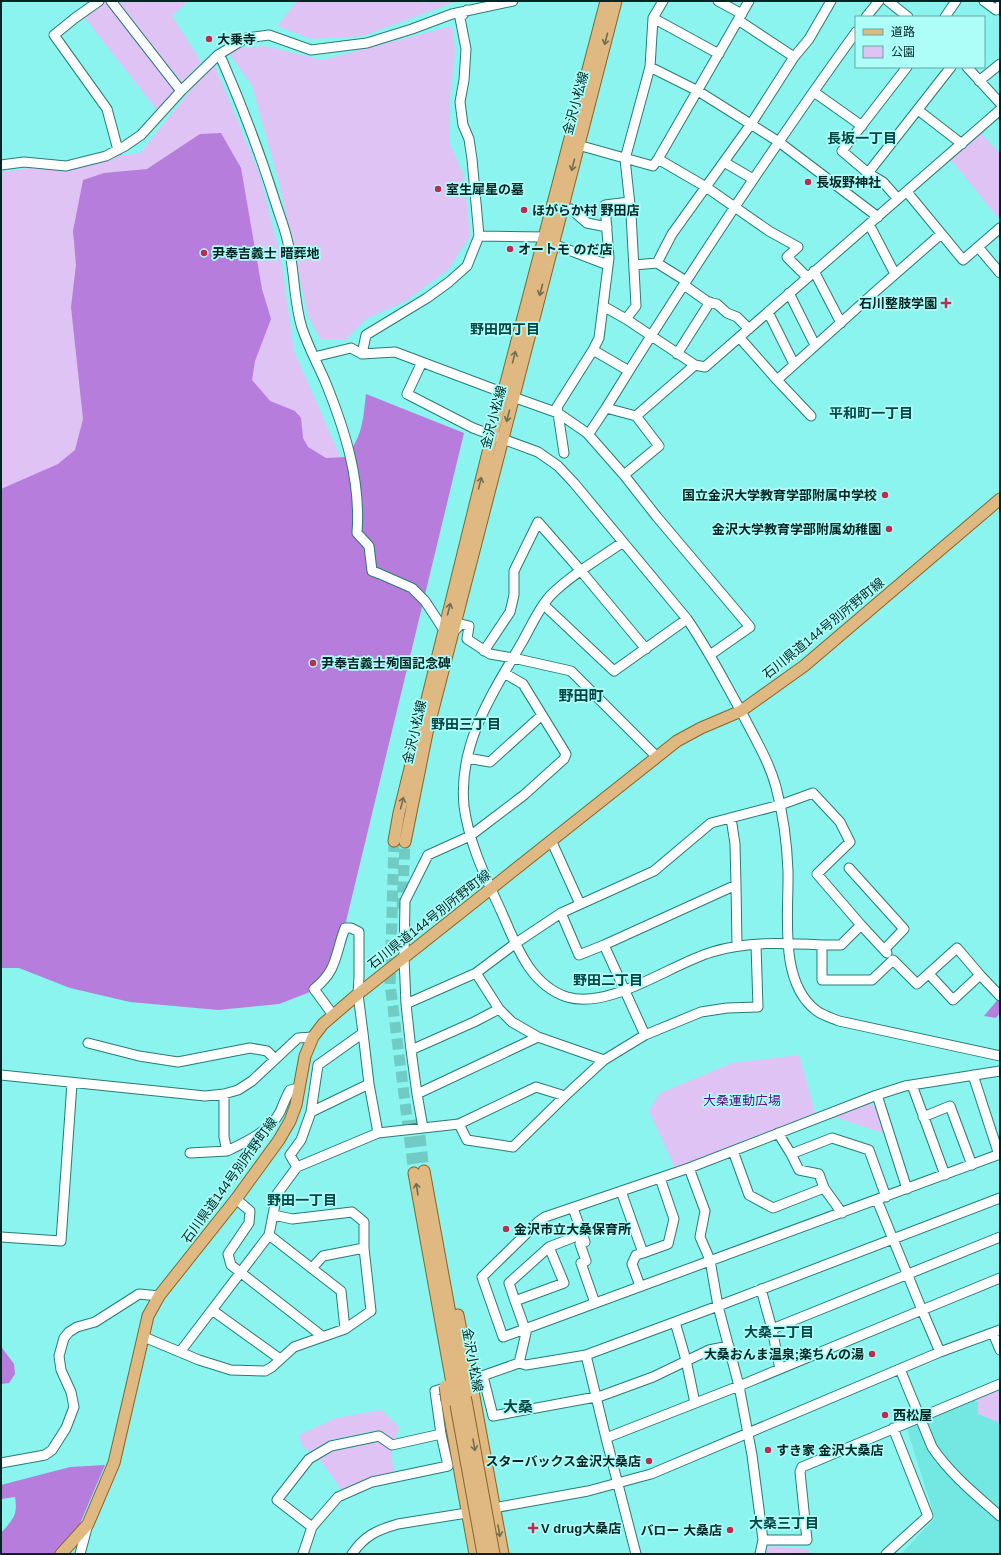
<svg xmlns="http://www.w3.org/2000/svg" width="1001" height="1555" viewBox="0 0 1001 1555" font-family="Arial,'Noto Sans JP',sans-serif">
	<rect width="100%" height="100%" fill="#8bf4ee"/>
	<path fill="#73e8e2" d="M972,1399L1000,1413V1554H901L935,1518L907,1429Z"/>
	<path fill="#dfc3f4" d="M105,1H188L172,16L201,62L157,110L84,17Z
		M297,1H458L363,36L311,39L277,26Z
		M452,26L455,51L450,99V144L464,177L470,236L448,270L404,302L366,319L346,339H320L308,316L279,183L252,86L226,49L265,46L322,60Z
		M213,62L259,173L281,259L294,351L339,454L351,544L1,769V172L140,153Z
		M981,133L1000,154V216L998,218L950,159Z
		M799,1055L815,1113L675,1168L649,1111L660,1093L732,1063Z
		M867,1103L877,1108L886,1134L831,1116Z
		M1000,1390V1423L978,1414V1399Z
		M381,1410L399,1427L395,1439H390L377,1430L330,1440L310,1452L302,1446L299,1435L336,1418Z
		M374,1437L390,1447L394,1473C376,1477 358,1481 343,1492L316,1455Z
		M769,1546L807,1549L812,1554H766Z"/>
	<path fill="#b67ddc" d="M221,133L241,168L262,289L271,319L255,361L252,380L270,401L295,411L301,418L303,438L308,447L326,458L346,457C363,435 363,420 366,394L464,433L342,938L323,987L279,1004L218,1010L130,1002L70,988L19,968H1V489L58,464L75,450L83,419L71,307L76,265L73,231L83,180L104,173L147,169L200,134Z
		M1000,997V1013L996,1018L984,1016Z
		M1,1343L2,1348L14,1364L15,1374L9,1383L1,1384Z
		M105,1465L67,1554H1V1533C13,1519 18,1516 15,1497L1,1499V1485L70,1467Z"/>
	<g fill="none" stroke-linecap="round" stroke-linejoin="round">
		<path stroke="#70cbc5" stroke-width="11" stroke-dasharray="11 5.5" stroke-linecap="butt" d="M394,841L390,984L414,1173
			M402,909L405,842
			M418,1119L424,1171"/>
		<g stroke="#277b78" stroke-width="11">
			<path id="minor" d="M99,1L75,18L54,35L107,109L118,150
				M111,1L181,91
				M663,1L653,18L650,67L625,159L631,214L636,306L626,319L695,365L705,367L1000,110
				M718,1L742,14
				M888,1L908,17
				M984,1L996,10L1000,5
				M866,17L879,1
				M945,17L956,1
				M653,18L719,54
				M738,20L794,57
				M218,55L222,60C242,106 260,153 275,201C279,214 284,226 287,239C295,268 293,299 302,328C308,346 317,363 325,381C345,430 361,480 357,533L369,546L372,571L380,574L412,588L425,601L444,630L453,632L461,624L469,626L467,639L490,654L513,658L571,671L657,757
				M650,67L698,91L779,142L878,217
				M967,67L1000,103
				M979,81L1000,64
				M814,92L862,126
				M918,110L962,144
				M578,145L653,166L658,159L749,1
				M658,159L706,187L769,231L798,247L787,257L807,277
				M724,162L753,179
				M1,165L24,162L66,166L106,156L125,146L141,135L181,91L218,55L246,38L269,35L311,50L367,43L412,29L452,14L513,1
				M868,173L951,67
				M907,192L963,260L1000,228
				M898,199L883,182L868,173L842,151L907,67
				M571,209L587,223L607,227
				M869,224L895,274
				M479,236L545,237
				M553,244L608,265
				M978,247L1000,273
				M657,263L672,234L751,124L794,57L809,39L831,1
				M634,265L657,263L686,281
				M814,271L841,323
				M684,285L708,302L717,304L727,313L737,317L749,329
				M789,293L815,345
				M603,306L609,258L605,205L629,202
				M768,312L794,364
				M739,337L777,380
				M593,350L629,371
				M362,354L366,335L427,298L449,282L467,266L479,236L472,159L469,139L463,125L460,102L464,80L466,49L460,18L467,10
				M677,354L710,302
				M314,357L351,348L362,354L395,352L504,393
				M422,362L407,394L473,428L538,452L558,466L574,483L687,619C708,649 724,681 742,713C754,737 769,761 776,787C783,814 787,843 788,871C789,913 778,983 817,1011C824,1016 832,1018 839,1021L1000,1056
				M695,365L636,416L606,408C685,280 768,154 856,32
				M513,397L558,413L587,433L590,432L606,408
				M811,416L777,380L876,291L941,234
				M587,433L624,475L659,446L636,416
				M564,453L557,407L593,350L599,338L603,306L626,319
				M624,475L657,517L750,627L710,655
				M623,542C599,559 572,574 551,595C539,607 530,629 521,644C492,694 458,744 464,806C469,844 486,878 502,913C516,945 530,985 567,997C610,1010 671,964 712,952C747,941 786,943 822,945V980H872L893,960L917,984L957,948L980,975L953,1000L929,974
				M544,605L614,671L687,619
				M484,651L510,612L514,595V571L538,522L581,571L646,649
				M467,758L490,762L542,715
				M551,840L580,904
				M849,868L904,929L884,950
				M736,885L737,946
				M604,945L736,885L735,844L731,818
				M822,945H841L861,925L887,953
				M476,973L406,1004L411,1050L474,1022L499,1009
				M980,975L1000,996
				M406,1004L404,957L405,901L428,855L470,836L524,795L564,759L566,754L523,684L504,673
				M645,1035L701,1012L727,1008L758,1007L756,945
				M538,1037L604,1060L645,1035L604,945L579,955L561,913
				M88,1043L139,1056L178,1062L250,1048L267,1051L275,1059
				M411,1050L417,1094
				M1,1075L205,1096L224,1094L238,1090L252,1081L298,1038L313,1037
				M973,1075L999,1155
				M912,1085L945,1175
				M877,1095L907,1189
				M565,1096L513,1147L467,1140L459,1124L536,1087L565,1096L604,1060
				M311,1112L369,1084L363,1033
				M923,1117L950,1106L972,1165
				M423,1128L459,1124
				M378,1133L423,1128L417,1094L538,1037L512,1022L499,1009L476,973L516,943L561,913L654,871L711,823L780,805L813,793L840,822L850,842L817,874L861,925
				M778,1133L791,1154L832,1138L869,1150L886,1197
				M227,1151C246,1142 270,1131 280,1112C283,1105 286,1097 290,1090L299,1088
				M733,1151L749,1195L773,1208L824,1188L842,1213
				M190,1153L227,1151L224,1137V1094
				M791,1154L799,1170L819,1174L824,1188
				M1000,1154L525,1329L526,1333L519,1363L526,1365L586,1355L718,1306L739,1386L752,1455L763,1540H807L800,1472L802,1467L1000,1384
				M297,1167L378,1133L369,1084
				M689,1168L705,1211L700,1237L710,1260L718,1306L1000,1198
				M621,1191L643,1253L636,1255L632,1264L640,1286
				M236,1199L250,1211L249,1223L228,1254L231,1265L322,1336
				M877,1200L922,1310L1000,1278
				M573,1208L585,1242L580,1244L586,1261L581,1263L595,1303
				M582,1234L549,1247L564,1283L515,1301L525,1329L503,1337L482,1277L538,1222L545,1217L689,1168L877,1095L905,1086L1000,1071
				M269,1235L341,1291L345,1329
				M1,1237L61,1241L72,1083
				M643,1253L668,1244L674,1219L660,1178
				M312,1268L323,1256L364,1248
				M761,1289L772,1329
				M515,1301L509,1283L549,1247
				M212,1310L280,1359
				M675,1322L686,1360L695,1403
				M993,1333L1000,1350
				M144,1337L199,1360L231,1370L265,1371L272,1367L294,1347L345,1329L371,1311L364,1248V1222L352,1212L292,1219L274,1215
				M180,1352L269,1235L277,1194L297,1167L290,1155L301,1140L311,1112L318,1065L363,1033L358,994L359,977V932L351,928H345C335,954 338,970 314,989L333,1015
				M586,1355L606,1438L739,1386L922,1310L940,1352
				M780,1369L772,1329L1000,1237
				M900,1369L932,1447C950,1474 976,1495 1000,1516
				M483,1376L493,1416L601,1396L653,1377L709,1350L729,1346
				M465,1382L519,1363
				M441,1434L435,1391L451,1386
				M606,1438L636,1554
				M1,1463L45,1455L52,1450L66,1428L74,1407L71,1392L61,1370L59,1356L64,1338L69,1332L77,1327L95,1322L139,1294L159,1296
				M488,1509L588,1491L651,1474L940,1352L1000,1330
				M80,1554L88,1524
				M303,1554L312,1527L338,1497L372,1482L448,1466L441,1434L392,1445L379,1436L331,1446L309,1459L277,1500L312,1527
				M352,1554C364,1536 377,1530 398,1524L473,1512
				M760,1554L763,1540
				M886,1554L928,1516L893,1428"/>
		</g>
		<g stroke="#85662a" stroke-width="13">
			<path id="major" d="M394,841L399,813L492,436L606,1
				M405,842L427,733L453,632L616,1
				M424,1171L462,1379
				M414,1173L452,1383
				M458,1315L470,1376
				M473,1391L503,1554
				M447,1401L475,1554
				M61,1554L88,1524L114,1463L148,1316L159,1296L236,1199L279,1140L290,1121L296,1105L305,1056L313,1037L323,1024L358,994L677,741L701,728L741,711L804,666L1000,499"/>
		</g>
		<use href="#minor" stroke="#fff" stroke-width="9"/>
		<use href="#major" stroke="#e0b881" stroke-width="11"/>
		<g stroke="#85662a" stroke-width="13" stroke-linecap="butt">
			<path id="major-bridge" d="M470,1376L473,1391
				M462,1379L494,1554
				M452,1383L483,1554
				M445,1386L447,1401"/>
		</g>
		<use href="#major-bridge" stroke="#e0b881" stroke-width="11"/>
	</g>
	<defs><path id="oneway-shaft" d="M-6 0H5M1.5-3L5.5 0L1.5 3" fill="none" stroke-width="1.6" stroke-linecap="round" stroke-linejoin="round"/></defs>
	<g stroke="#716e52">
		<use href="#oneway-shaft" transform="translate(606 39) rotate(105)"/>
		<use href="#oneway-shaft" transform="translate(573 165) rotate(104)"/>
		<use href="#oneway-shaft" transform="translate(541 290) rotate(105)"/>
		<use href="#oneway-shaft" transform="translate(514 357) rotate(-76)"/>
		<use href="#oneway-shaft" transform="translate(508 416) rotate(105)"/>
		<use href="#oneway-shaft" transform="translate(480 483) rotate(-76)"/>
		<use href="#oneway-shaft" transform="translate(449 609) rotate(-76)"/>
		<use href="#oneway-shaft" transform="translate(402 803) rotate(-76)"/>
		<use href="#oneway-shaft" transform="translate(417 1189) rotate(-99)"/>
		<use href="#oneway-shaft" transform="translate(474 1445) rotate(80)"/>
		<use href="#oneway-shaft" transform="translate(499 1531) rotate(80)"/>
	</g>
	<g fill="#bc2c52" stroke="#adfdf8" stroke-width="1.5">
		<circle cx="209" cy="39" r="4"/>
		<circle cx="808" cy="182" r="4"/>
		<circle cx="438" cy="189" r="4"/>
		<circle cx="524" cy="210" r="4"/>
		<circle cx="510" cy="249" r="4"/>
		<circle cx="204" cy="253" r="4"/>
		<path d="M944 297h4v4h4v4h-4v4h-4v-4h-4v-4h4z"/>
		<circle cx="885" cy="495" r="4"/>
		<circle cx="889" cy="529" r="4"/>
		<circle cx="313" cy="663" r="4"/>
		<circle cx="506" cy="1229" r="4"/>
		<circle cx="872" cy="1354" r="4"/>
		<circle cx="885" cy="1415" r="4"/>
		<circle cx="768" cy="1450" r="4"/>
		<circle cx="649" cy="1461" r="4"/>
		<path d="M531 1522h4v4h4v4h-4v4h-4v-4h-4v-4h4z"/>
		<circle cx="730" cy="1530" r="4"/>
	</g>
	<g text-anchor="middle" stroke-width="3.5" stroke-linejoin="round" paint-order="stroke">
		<g font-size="13" font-weight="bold" fill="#022523" stroke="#adfdf8" text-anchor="start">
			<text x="217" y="44">大乗寺</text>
			<text x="816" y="187">長坂野神社</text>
			<text x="446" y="194">室生犀星の墓</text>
			<text x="532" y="215">ほがらか村 野田店</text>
			<text x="518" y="254">オートモ のだ店</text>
			<text x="212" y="258">尹奉吉義士 暗葬地</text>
			<text x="937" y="308" text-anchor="end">石川整肢学園</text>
			<text x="877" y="500" text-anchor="end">国立金沢大学教育学部附属中学校</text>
			<text x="881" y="534" text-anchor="end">金沢大学教育学部附属幼稚園</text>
			<text x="321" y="668">尹奉吉義士殉国記念碑</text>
			<text x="514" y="1234">金沢市立大桑保育所</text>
			<text x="864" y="1359" text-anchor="end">大桑おんま温泉;楽ちんの湯</text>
			<text x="893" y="1420">西松屋</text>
			<text x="776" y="1455">すき家 金沢大桑店</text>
			<text x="641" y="1466" text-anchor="end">スターバックス金沢大桑店</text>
			<text x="541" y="1533">V drug大桑店</text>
			<text x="722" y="1535" text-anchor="end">バロー 大桑店</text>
		</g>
		<g font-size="13" fill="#022523" stroke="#adfdf8">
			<text transform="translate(575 103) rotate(-75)" y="5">金沢小松線</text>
			<text transform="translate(493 417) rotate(-75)" y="5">金沢小松線</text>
			<text transform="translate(823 628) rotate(-39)" y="5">石川県道144号別所野町線</text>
			<text transform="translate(414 732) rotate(-77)" y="5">金沢小松線</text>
			<text transform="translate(429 919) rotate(-38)" y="5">石川県道144号別所野町線</text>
			<text transform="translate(229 1180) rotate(-54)" y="5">石川県道144号別所野町線</text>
			<text transform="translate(473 1360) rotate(80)" y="5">金沢小松線</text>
		</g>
		<g font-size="13" fill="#601185" stroke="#adfdf8">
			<text x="742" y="1105">大桑運動広場</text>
		</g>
		<g font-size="14" font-weight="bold" fill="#054644" stroke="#adfdf8">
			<text x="862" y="143">長坂一丁目</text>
			<text x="505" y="334">野田四丁目</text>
			<text x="871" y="418">平和町一丁目</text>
			<text x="466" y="729">野田三丁目</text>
			<text x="608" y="985">野田二丁目</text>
			<text x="302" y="1205">野田一丁目</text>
			<text x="779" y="1337">大桑二丁目</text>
			<text x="784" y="1528">大桑三丁目</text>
		</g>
		<g font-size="15" font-weight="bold" fill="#054644" stroke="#adfdf8">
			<text x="581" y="701">野田町</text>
			<text x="518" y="1412">大桑</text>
		</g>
	</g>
	<rect width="1001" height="1555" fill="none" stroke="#022523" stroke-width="4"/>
	<rect x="855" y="16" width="130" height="52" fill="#adfdf8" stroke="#69a7a3"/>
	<rect x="863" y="29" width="20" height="6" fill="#e0b881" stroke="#69a7a3"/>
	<text x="891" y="36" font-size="12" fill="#022523">道路</text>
	<rect x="863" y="46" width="20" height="12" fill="#dfc3f4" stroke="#69a7a3"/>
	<text x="891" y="56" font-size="12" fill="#022523">公園</text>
</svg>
